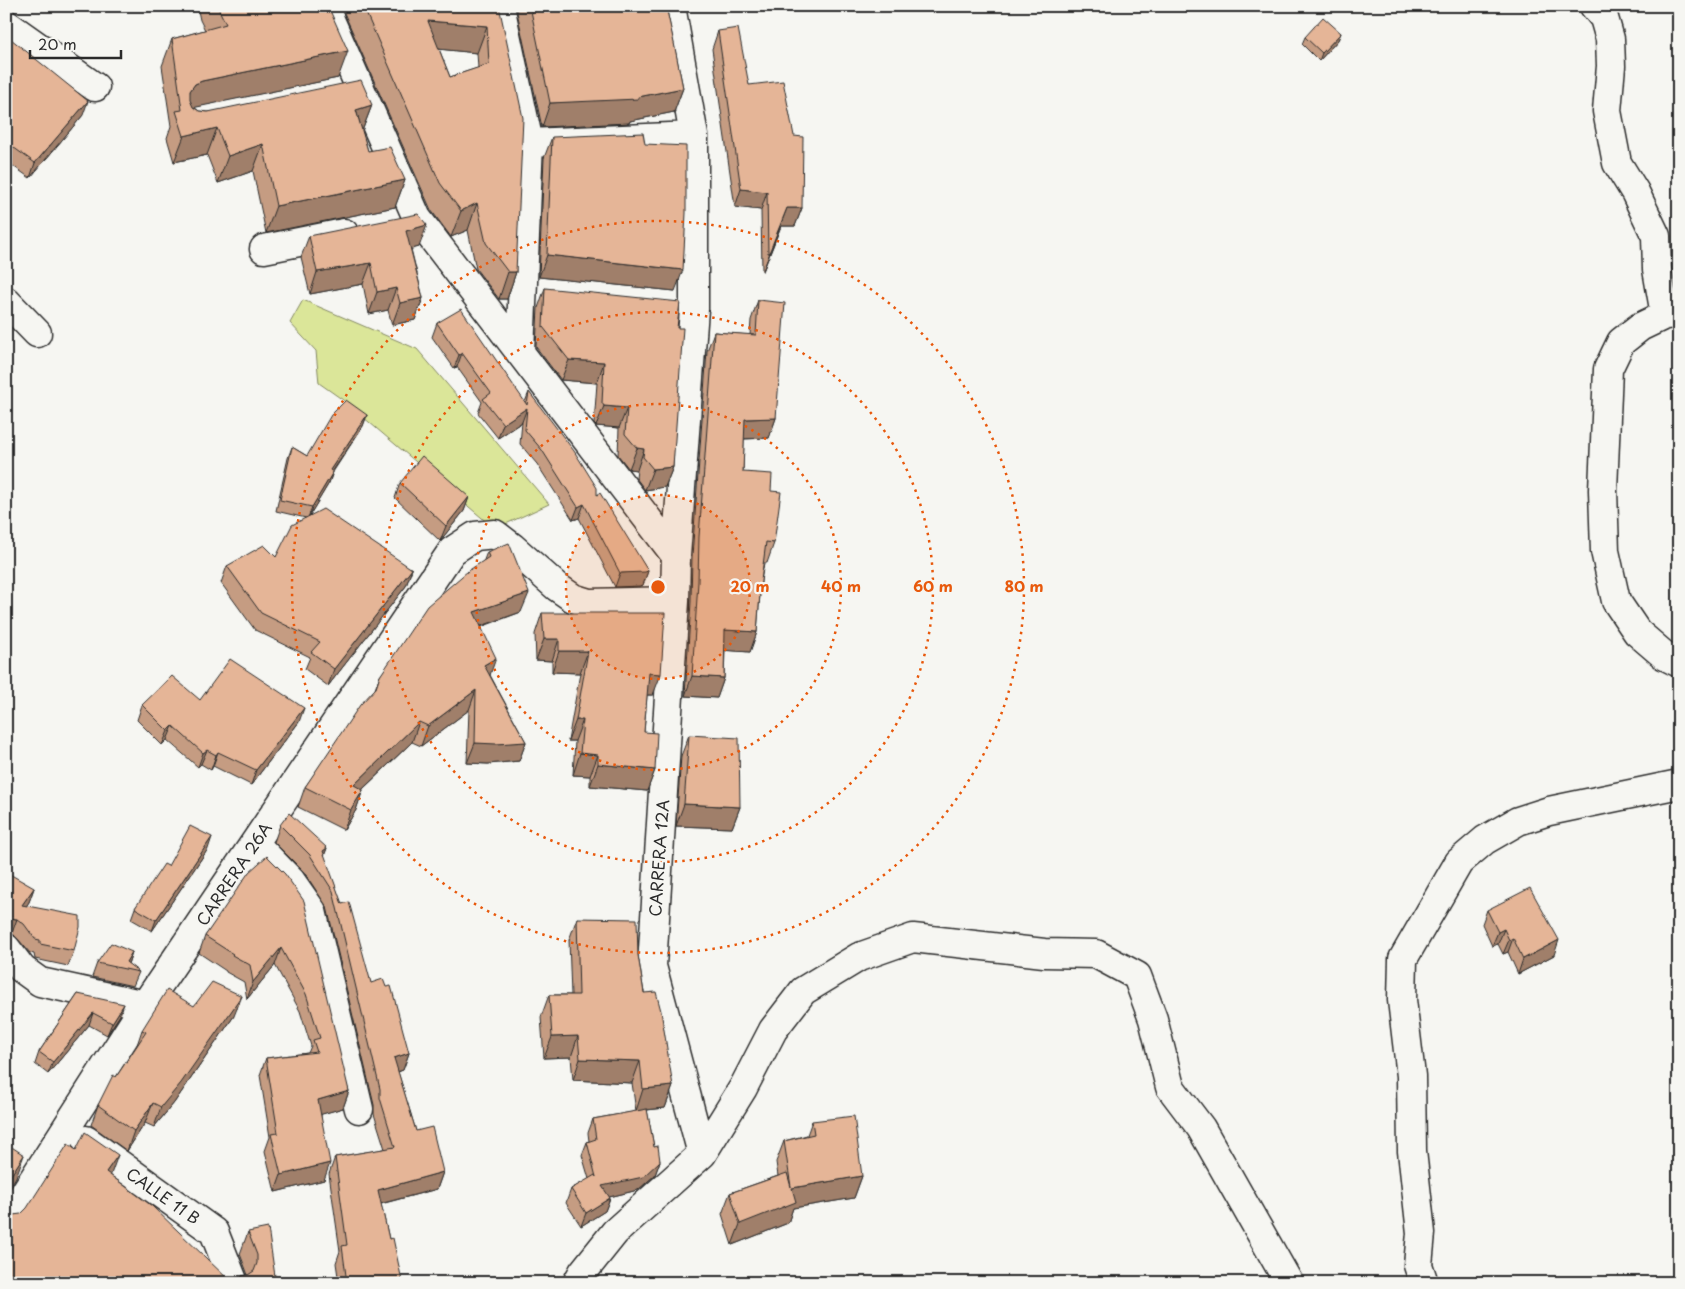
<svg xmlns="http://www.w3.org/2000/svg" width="1685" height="1289" viewBox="0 0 1685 1289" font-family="'Playpen Sans',sans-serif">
	<rect width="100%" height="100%" fill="#f6f6f2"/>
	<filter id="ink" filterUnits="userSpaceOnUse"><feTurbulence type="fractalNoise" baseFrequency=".02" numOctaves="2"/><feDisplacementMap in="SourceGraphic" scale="10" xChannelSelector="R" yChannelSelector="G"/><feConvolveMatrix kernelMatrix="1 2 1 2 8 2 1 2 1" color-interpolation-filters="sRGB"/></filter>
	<g filter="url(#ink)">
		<path fill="#dbe699" stroke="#838862" d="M303,300L417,349L549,504L495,529L343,400L319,383L316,351L290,323Z"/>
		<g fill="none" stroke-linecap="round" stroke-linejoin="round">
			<g stroke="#2b2b2b" stroke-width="31">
				<path id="minor" d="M324,6L417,218L676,556
					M500,6L529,143L520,351
					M671,6L694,136V309L676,556L675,601L652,966L702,1154
					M1594,6L1604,18L1610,39L1611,66L1607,111L1617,163L1635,192L1656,236L1657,269L1665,315
					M6,24L95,87
					M529,143L694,136
					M264,249L344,233
					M6,301L37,333
					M1679,314L1665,315L1640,327L1621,342L1608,369L1603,490L1605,551L1616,601L1637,632L1665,656L1679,663
					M261,850L291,881L312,911L359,1109
					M6,948L22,969L40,982L145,1005
					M86,1140L214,1232L234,1283
					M6,1222L145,1005L452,551L475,536L495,534L512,547L557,587L573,598L589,603L675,601
					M577,1283L583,1272L615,1232L702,1154L743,1088L773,1030L803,991L859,957L913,938L1044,953L1096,954L1137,976L1153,1019L1170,1087L1201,1128L1289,1283
					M1424,1283L1418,1265L1421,1233L1412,1151L1411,1076L1402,1000L1403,959L1459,862L1485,840L1518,821L1549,811L1679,784"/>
			</g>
			<use href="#minor" stroke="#f6f6f2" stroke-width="28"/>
		</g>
		<path fill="#c59c82" stroke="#2b2b2b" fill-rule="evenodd" d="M197,6H328L338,78L194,107L199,111L208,112L372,105L362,131L368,151L405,180L395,207L266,233L253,171L218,183L207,155L174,162L167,138L171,126L162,66L172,39L205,30L200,20Z
			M341,6H499L516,272L507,299H499L476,269L468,230L451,237L431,210ZM439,49L477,53L478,68L450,77Z
			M519,6H666L683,88L674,112L630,121L629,123L542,127L517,12Z
			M718,31L749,85L802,208L795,226H781L763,271H762L761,210L735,207L712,49Z
			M1341,33L1338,40L1319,61L1302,44L1305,37Z
			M6,35L83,115L30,178L6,161Z
			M552,137L675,291L539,277L544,158Z
			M309,236L419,247L411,249L423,298L415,320L392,325L388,310L369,314L363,284L310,294L301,257Z
			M545,288L677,328L673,467L665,487L645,490L636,478L637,470L629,469L618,455L619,428L596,426L594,424L597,383L561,380L536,347L538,308Z
			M758,300L776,418L769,438L744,439L743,472L771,491L774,543L767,563H764L761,581L757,632L750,652L725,650L724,678L717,698L685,696L691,602L692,557L707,351L714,332L750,335L751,320Z
			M437,323L525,402L529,392L597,495L648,571L643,585L640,586L615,587L579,518L573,520L537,464L520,444L522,422L498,438L478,413L482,402L457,367L454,368L432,337Z
			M367,415L363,426L333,472L329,483L309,516L412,569L406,586L328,686L305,669L310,657L255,630L221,583L227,566L276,557L306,518L276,511L288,458L292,447L307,456Z
			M400,483L469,497L464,511L440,541L395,498Z
			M487,552L521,612L481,627L490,675L526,742L519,761L488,764L467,763L469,710L421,746L412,742L363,789L356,810L344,830L298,807L305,787L375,689L380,676L484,560Z
			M542,613L653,695H647L644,732L655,770L647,791L590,786V776L573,775L575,741H568L580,673L552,672V661L536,660L535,634Z
			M200,700L299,722L251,785L213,766L211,770L201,764L198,767L167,740L162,745L137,720L142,705Z
			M689,735L740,807L732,828L676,826L681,756Z
			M280,825L327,848L324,856L371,983L409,1053L403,1070L398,1072L416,1131L443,1172L437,1189L381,1204L389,1239L402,1281L401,1283H339L336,1263L340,1251L329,1174L335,1157L385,1149L374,1114V1105L327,907L304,872L274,842Z
			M208,849L152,931L131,919L135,908L168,866Z
			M267,856L349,1091L343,1108L321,1114L324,1180L275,1192L265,1151L270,1137L260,1075L266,1058L308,1053L311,1046L300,1011L275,965L247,999L244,982L226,972V971L199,953L205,936Z
			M34,888L29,902L26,906L74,951L68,966L35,959L34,954L30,953L18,939L12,933H6Z
			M1487,910L1554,955L1518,974L1508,952L1503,954L1498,944L1492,946L1482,924Z
			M577,918L638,955L644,993L673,1086L665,1108L647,1110L654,1147L660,1161L655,1175L638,1190L609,1197L610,1198L605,1211L581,1226L566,1203L571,1189L589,1179L582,1155L587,1142L589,1141L588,1133L593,1119L644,1110L636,1111L632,1083L573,1080L571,1057L544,1058L541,1017L549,995H571L569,940Z
			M132,952L128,964L139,972L133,986L92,977L97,963Z
			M78,994L120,1015L107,1035L89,1025L48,1074L35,1064L39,1052Z
			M194,1006L234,1016L174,1103L154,1127L145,1123L127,1151L91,1125L98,1105L136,1048L142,1030Z
			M812,1121L862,1176L854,1198L793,1208L788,1223L732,1245L722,1214L730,1193L778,1176L776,1162L784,1141L807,1135Z
			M248,1232L276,1283H239L242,1276L248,1275L240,1254Z"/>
		<path fill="#a07f6a" stroke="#2b2b2b" d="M428,21L487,26L477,53L418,47Z
			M1341,33L1338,40L1319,61L1322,53Z
			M348,51L338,78L192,108L185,111L190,91L195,84L202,81Z
			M683,88L674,112L630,121L629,123L542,127L550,103L638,97Z
			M88,101L83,115L30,178L35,163Z
			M372,105L362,131L356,110Z
			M217,128L207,155L174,162L184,136Z
			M263,144L253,171L218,183L228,156Z
			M405,180L395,207L266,233L276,206Z
			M741,189L767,192L761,210L735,207Z
			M477,203L468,230L451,237L461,211Z
			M787,208H802L795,226H781L763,271Z
			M427,225L419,247L398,253L406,231Z
			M547,255L683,270L675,291L539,277Z
			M371,263L363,284L310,294L317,272Z
			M508,272H516L507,299H499Z
			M396,288L388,310L369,314L377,292Z
			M423,298L415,320L392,325L400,303Z
			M462,353L457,367L454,368L459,355Z
			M569,360L604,362L597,383L561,380Z
			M604,406L627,408L619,428L596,426Z
			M527,408L522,422L498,438L503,424Z
			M367,415L363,426L326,481L330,470Z
			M776,418L769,438L738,439L745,419Z
			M637,448L644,449L637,470L629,469Z
			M673,467L665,487L645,490L653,469Z
			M333,472L329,483L308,518L312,507Z
			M469,497L464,511L440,541L446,526Z
			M584,504L579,518L573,520L578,507Z
			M412,569L406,586L328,686L334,669Z
			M648,571L643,585L640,586L615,587L620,573Z
			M529,593L521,612L467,631L474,612Z
			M725,630L757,632L750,652L718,650Z
			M544,639H559L552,661L536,660Z
			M559,651H588L580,673L552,672Z
			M496,658L489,678L484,665Z
			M649,673L661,674L653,695H642Z
			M692,676L724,678L717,698L685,696Z
			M476,690L469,710L421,746L428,726Z
			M304,708L299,722L251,785L256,770Z
			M576,720H583L575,741H568Z
			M419,722L412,742L347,804L354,785Z
			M173,726L167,740L162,745L168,731Z
			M526,742L519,761L488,764L467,763L475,743Z
			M207,750L201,764L198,767L203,753Z
			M218,752L213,766L211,770L216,755Z
			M580,753L598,755L590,776L573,775Z
			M598,764L655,770L647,791L590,786Z
			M363,790L356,810L344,830L351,810Z
			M684,804L740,807L732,828L676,826Z
			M212,837L208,849L152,931L156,920Z
			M327,848L321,864L323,851Z
			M34,888L29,902L17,920L22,905Z
			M10,918L17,919L12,933H6V919Z
			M1504,929L1498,944L1492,946L1498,932Z
			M1513,938L1508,952L1503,954L1509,940Z
			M1559,940L1554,955L1518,974L1523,959Z
			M281,948L275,965L247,999L253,982Z
			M132,952L127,967L126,962Z
			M242,996L234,1016L174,1103L154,1127L161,1107Z
			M124,1004L120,1015L107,1035L112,1023Z
			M93,1013L89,1025L48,1074L53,1062Z
			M578,1036L571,1057L544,1058L552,1037Z
			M409,1053L403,1070L388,1075L394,1058Z
			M580,1059L640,1061L632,1083L573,1080Z
			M673,1086L665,1108L636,1111L643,1089Z
			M349,1091L343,1108L312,1117L318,1100Z
			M153,1103L145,1123L127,1151L134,1131Z
			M24,1155L16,1177L6,1193V1183Z
			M118,1155L110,1177L106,1172Z
			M660,1161L655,1175L638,1190L597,1200L602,1186Z
			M330,1163L324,1180L275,1192L281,1175Z
			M443,1172L437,1189L372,1206L378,1190Z
			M862,1176L854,1198L793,1208L788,1223L732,1245L740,1224L792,1188Z
			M610,1198L605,1211L581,1226L586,1213Z"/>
		<path fill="#e5b597" stroke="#2b2b2b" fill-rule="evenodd" d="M217,6H328L348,51L202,81L195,84L190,91V100L193,107L199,111L208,112L361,80L372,105L356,110L368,151L390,147L405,180L276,206L263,144L228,156L217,128L184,136L176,111L182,110L172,39L226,24Z
			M363,6H499L523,118L516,272H508L486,243L477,203L461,211L440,183ZM428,21L487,26L489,64L450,77Z
			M530,6H666L674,43L683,88L638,97V99L550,103Z
			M1323,17L1341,33L1322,53L1305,37Z
			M738,28L749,85L783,81L794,136L803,137L802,208H787L769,253H768L767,192L741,189L718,31Z
			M6,35L88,101L35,163L6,142Z
			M643,133L645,144L686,146V213L683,270L547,255L552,137Z
			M418,214L427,225L406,231L423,298L400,303L396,288L377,292L371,263L317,272L309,236Z
			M545,288L680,302L677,328H683L673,467L653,469L643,457L644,449L637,448L625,434L627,408L604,406L602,403L604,362L569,360L543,327Z
			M758,300L785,303L776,418L745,419L743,472L772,474L771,491L781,492L774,543L766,542L761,581L757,632L725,630L724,678L692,676L698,582L699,537L714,332L756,335Z
			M461,309L527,405L529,392L574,451L597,488V495L600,493L648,571L645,572L620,573L584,504L578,507L542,450L525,430L527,408L503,424L483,399L491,393L462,353L459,355L437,323Z
			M346,400L367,415L330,470L333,472L312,507L280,500L292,447L307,456L331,415Z
			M422,456L469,497L446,526L400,483Z
			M323,509L412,569L334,669L311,652L320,642L261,613L227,566L264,545L276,557L292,525Z
			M509,543L529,593L474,612L496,658L484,665L526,742L496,744L475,743L476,690L428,726L419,722L354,785L363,790L351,810L305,787L360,705L376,688L380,676L427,606L468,571L489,557L487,552Z
			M542,613H665L661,674L649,673L644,732L657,733L655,770L598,764V755L580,753L583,720H576L588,651H559V639H544Z
			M230,659L304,708L256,770L218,752L216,755L207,750L203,753L173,726L168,731L142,705L172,676L200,700Z
			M689,735L739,738L740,807L684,804Z
			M289,813L327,848L323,851L342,904L349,902L371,983L383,979L386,987L391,986L409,1053L394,1058L416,1131L432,1127L443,1172L378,1190L389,1239L393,1238L402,1281L394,1283H347L342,1246L347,1245L335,1157L395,1147L380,1098V1089L333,891L310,855L280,825Z
			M190,826L212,837L156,920L135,908L164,864L168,866Z
			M267,856L285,874L304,901L349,1091L318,1100L330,1163L281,1175L271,1134L278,1133L266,1058L317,1052L313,1040L320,1038L306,994L281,948L253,982L250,965L232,955L233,954L205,936L249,872Z
			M6,872L34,888L22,905L80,916V927L74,951L40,944V940L35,939L24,924L17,919L10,918L6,919Z
			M1530,888L1559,940L1523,959L1513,938L1509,940L1504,929L1498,932L1487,910Z
			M577,918L637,919L638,955L644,993L656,992L661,1011L673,1086L643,1089L640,1061L580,1059L578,1036L552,1037L549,995H579Z
			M111,943L132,952L126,962L139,972L97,963Z
			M212,982L242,996L181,1083L161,1107L153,1103L134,1131L98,1105L113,1075L116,1077L146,1032L142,1030L167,990L194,1006Z
			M78,994L124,1004L112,1023L93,1013L53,1062L39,1052Z
			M647,1109L654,1147L658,1146L660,1161L643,1177L602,1186L610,1198L586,1213L571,1189L595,1175L596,1177L587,1142L596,1139L593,1119Z
			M854,1116L862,1176L792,1188L796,1202L740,1224L730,1193L787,1173L791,1187L784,1141L814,1134L812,1121Z
			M85,1132L118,1155L106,1172L152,1206L232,1283H6V1213L13,1215L21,1214L27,1208L68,1144L76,1150Z
			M7,1144L24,1155L6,1183V1145Z
			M268,1228L276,1283H243L242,1276L248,1275L254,1271L257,1263V1255L248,1232Z"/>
	</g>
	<circle cx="658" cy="587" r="92" fill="#e8590c" fill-opacity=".12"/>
	<g fill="none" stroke="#e8590c" stroke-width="2.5" stroke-dasharray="2.5 5">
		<circle cx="658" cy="587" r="92"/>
		<circle cx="658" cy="587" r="183"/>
		<circle cx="658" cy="587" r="275"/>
		<circle cx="658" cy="587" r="366"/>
	</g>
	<g text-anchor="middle" stroke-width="4.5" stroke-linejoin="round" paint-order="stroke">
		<g font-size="16" fill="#2b2b2b" stroke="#f6f6f2">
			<text transform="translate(659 858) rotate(-86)" y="6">CARRERA 12A</text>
			<text transform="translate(234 874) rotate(-56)" y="6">CARRERA 26A</text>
			<text transform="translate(163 1196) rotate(35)" y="6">CALLE 11 B</text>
		</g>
	</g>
	<circle cx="658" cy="587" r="8" fill="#e8590c" stroke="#f6f6f2" stroke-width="2.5"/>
	<g font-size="15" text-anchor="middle" font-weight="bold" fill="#e8590c" stroke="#f6f6f2" stroke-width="4.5" stroke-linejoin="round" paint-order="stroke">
		<text x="750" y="592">20 m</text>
		<text x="841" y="592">40 m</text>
		<text x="933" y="592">60 m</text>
		<text x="1024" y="592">80 m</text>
	</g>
	<rect width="1685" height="1289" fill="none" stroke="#f6f6f2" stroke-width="25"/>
	<rect x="12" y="12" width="1660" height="1264" fill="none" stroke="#2b2b2b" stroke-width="2" filter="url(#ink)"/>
	<path d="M30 50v8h91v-8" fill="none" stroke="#2b2b2b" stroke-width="2.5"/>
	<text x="38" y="50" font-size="15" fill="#2b2b2b" stroke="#f6f6f2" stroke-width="4" paint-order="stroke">20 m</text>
</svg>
